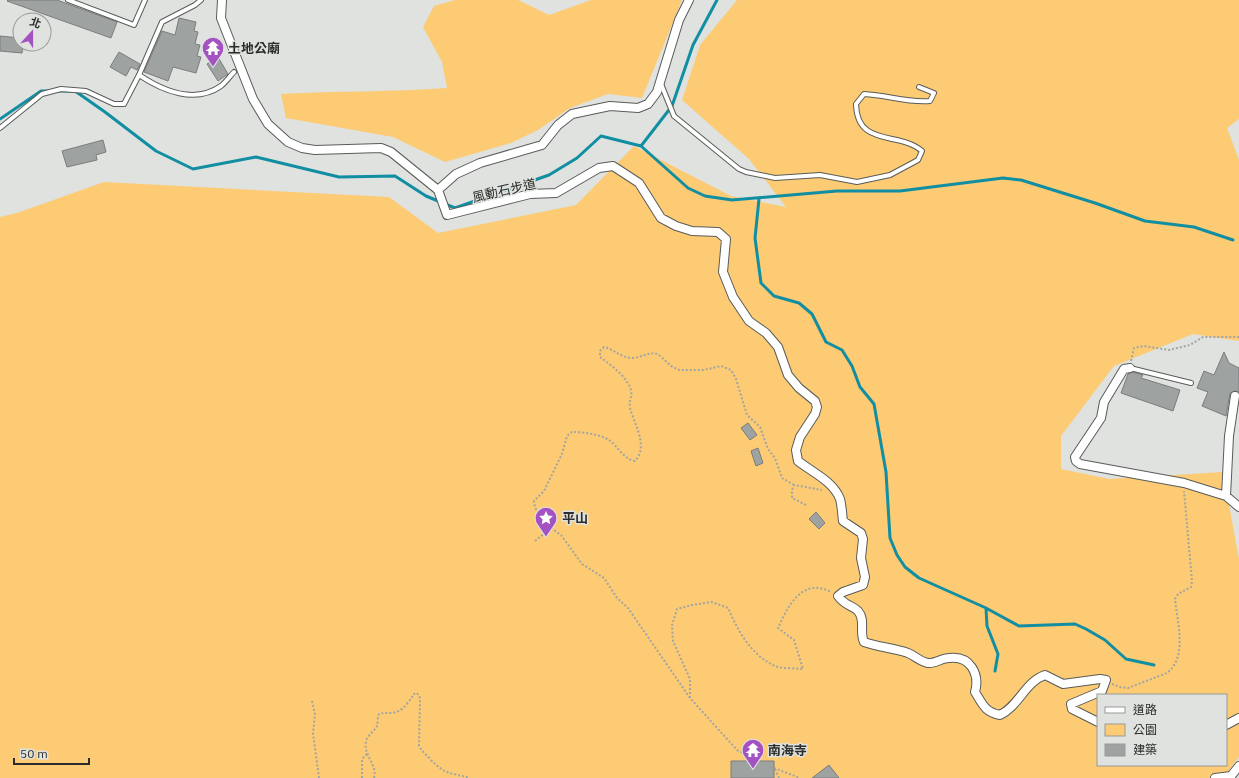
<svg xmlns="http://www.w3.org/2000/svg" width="1239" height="778" viewBox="0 0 1239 778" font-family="'IBM Plex Sans','Noto Sans TC',sans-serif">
	<rect width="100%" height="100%" fill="#dfe2df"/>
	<path fill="#fccb74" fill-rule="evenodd" d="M455,0H518L549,15L591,0H682L642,98L608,94L570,108L538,130L511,143L445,162L393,137L286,118L281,94C337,91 392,92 447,88L442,62L423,27L434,6Z
		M737,0H1239V119L1227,128L1239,160V341L1193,334L1114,366L1061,436V469L1109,479L1223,472L1239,559V757L1223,778H0V217L17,213L104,182L389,197L438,233L576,205L634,146L731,196L786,207L749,159L682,100L700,45ZM1098,695H1226V765H1098Z"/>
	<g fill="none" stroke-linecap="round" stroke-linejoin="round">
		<path stroke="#128ea3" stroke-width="3" d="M57,91H70
			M75,91L105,112L156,151L193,169L256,157L339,177L395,176L426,196L455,208L549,175L577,158L601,136L641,146L688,188L705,196L732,200L837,191H900L1003,178L1021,180L1095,203L1145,221L1194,227L1233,240
			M0,119L41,91H48
			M641,146L672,106L693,45L717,0
			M759,199L755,238L761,283L774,296L799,303L812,314L826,342L842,350L852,366L860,387L874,404L886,472L890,538L897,555L905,567L919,578L986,608L1019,626L1075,624L1086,629L1105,640L1126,659L1154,665
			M986,608L987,626L998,654L995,671"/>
	</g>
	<path fill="#9ea2a1" stroke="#797d7c" d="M8,0H57L117,22L111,38L7,1Z
		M179,18L196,22L194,31L198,32L195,44L200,45L197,56L201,57L196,73L173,67L168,81L144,72L162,31L175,35Z
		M0,36L20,38V44H23L22,53L0,51Z
		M119,52L140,64L137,70L131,67L126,76L110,67Z
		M218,57L228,74L218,81L207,64Z
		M103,140L106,152L96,155L97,160L67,167L62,151Z
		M1224,352L1229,363L1239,368V392L1235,391L1230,393L1226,416L1202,406L1208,392L1197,388L1204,371L1214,375Z
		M1133,372L1143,375L1141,378L1180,390L1173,411L1121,393L1128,374Z
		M748,423L757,435L750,440L741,428Z
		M758,448L763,463L756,466L751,451Z
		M816,512L825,523L819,529L809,519Z
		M731,761H774V778H731Z
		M829,765L839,778H812Z"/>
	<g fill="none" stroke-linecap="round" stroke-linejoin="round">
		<g stroke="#595c59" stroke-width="6">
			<path id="lane" d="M68,0L134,25L145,0
				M139,75C163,91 195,104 221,86C226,82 230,76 234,72
				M661,84L674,116L739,169L746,172L775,178L820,175L857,182L890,175L918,160L922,151C900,131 857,148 856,104L864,94C888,95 906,103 930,101L934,93L919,87
				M0,128L42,94L61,89L86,91L114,104H124L139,75L162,22L195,5L201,0
				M1130,368L1191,383"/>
		</g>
		<g stroke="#595c59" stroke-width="10">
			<path id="street" d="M222,0L221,18L230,41L253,99L268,124L288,142L302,148L315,150L381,148L391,152L438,190
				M438,190L447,215L530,194L556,193L599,168L613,166L639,183L661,218L676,226L692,231L718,232L726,239L723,272L733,297L749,321L766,333L778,347L788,375L799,388L815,401L817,407L815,414L800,437L796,450L798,461C812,472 833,481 840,499C842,506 842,514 843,521L861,533L863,539L861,558L865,577L863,585L843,592L838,596C845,606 852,605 858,611C866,620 859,632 864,642C878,647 894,648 908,653C915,656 921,662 928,663C934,664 942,658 949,658C970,655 980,674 975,692C983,705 985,712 1000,715C1019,706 1025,682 1045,675L1063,684L1100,679L1106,680L1102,691L1071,704L1072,709L1098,722
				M438,190L456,174L480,163L542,145L558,125L572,114L610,106L638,108L648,104L657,92L679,20L689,0
				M1130,368L1124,369L1104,402L1101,418L1075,457L1076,461L1080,464L1184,483L1226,496L1239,507
				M1226,496L1229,436L1235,396
				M1226,725L1239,718
				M1231,776L1239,766
				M1215,778L1231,776V778"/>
		</g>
		<path stroke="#a2a5a2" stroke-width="2" stroke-dasharray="2 2" stroke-linecap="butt" d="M1131,361L1134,348L1144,346L1169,350L1190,345L1203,337H1239
			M806,505L792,498V490L794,485L822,490
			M551,528L561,535L582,564L604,578L617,598L628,608L690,698L737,750L760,761
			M535,541L551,528C543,521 535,513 534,501L544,491L562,454L567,436L572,432C583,432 599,434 609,440C618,446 623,459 635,461C649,446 634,424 630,408C628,397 636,395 627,382C621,372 609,364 600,357V351L604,347C614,349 621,358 633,358C643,357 647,352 658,354L671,366L679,370H704L721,366L731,370L736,379L747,415L760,427L768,449L775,458L782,478L794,485
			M1112,684L1120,687L1128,688L1167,673C1188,657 1177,621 1175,599L1178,594L1191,587L1192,581L1184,491
			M690,698V679L673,641L672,625L677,609L692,605L712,602L728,608C738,631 751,655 775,666C782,669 794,668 803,669L794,640L778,628C788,606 802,577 831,592
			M312,701L315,714L313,733L319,778
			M774,768L800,778
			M775,769L779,778
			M362,778V759L367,754
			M374,778C378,765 363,755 366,742C367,735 374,732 377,726C378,723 377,718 379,714C385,712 390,714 396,712C404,710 410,700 414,694L417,693L420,698L419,746C422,752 427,755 431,760C447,776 450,772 470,778"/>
		<use href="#lane" stroke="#fff" stroke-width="4"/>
		<use href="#street" stroke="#fff" stroke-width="8"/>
	</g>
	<defs>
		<g id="temple-pin" transform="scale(1.15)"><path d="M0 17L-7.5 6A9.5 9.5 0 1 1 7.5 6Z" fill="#a452c1" stroke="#dfe2df"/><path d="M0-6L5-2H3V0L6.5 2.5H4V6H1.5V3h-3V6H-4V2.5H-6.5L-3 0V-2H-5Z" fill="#fff"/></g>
		<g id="sight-pin" transform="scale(1.15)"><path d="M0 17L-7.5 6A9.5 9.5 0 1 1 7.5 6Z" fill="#a452c1" stroke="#dfe2df"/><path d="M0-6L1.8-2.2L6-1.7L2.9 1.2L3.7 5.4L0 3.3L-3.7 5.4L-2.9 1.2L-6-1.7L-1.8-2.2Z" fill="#fff"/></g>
	</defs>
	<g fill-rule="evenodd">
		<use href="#temple-pin" x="213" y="48"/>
		<use href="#sight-pin" x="546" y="518"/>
		<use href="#temple-pin" x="753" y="750"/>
	</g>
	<g text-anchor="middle" stroke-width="3" stroke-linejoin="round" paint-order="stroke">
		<g font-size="13" font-weight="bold" fill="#2b2c2b" stroke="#dfe2df" text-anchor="start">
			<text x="228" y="53">土地公廟</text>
			<text x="562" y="523">平山</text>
			<text x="768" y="755">南海寺</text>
		</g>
		<g font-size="13" fill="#2b2c2b" stroke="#dfe2df">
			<text transform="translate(504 190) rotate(-13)" y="5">風動石步道</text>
		</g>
	</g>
	<rect x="1097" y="694" width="130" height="72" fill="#dfe2df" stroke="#979997"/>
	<rect x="1105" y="707" width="20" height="6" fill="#ffffff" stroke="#979997"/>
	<text x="1133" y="714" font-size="12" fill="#2b2c2b">道路</text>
	<rect x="1105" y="724" width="20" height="12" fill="#fccb74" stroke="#979997"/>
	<text x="1133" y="734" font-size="12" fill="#2b2c2b">公園</text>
	<rect x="1105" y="744" width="20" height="12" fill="#9ea2a1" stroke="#979997"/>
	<text x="1133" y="754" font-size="12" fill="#2b2c2b">建築</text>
	<g transform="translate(32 32) rotate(21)"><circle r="19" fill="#dfe2df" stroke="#979997"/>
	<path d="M0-3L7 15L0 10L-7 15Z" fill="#a452c1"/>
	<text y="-6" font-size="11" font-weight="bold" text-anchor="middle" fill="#2b2c2b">北</text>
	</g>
	<path d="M14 758v6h75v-6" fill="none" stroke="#2b2c2b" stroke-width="2"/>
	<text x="20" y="758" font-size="12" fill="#2b2c2b" stroke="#dfe2df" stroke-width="3" paint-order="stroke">50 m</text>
</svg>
